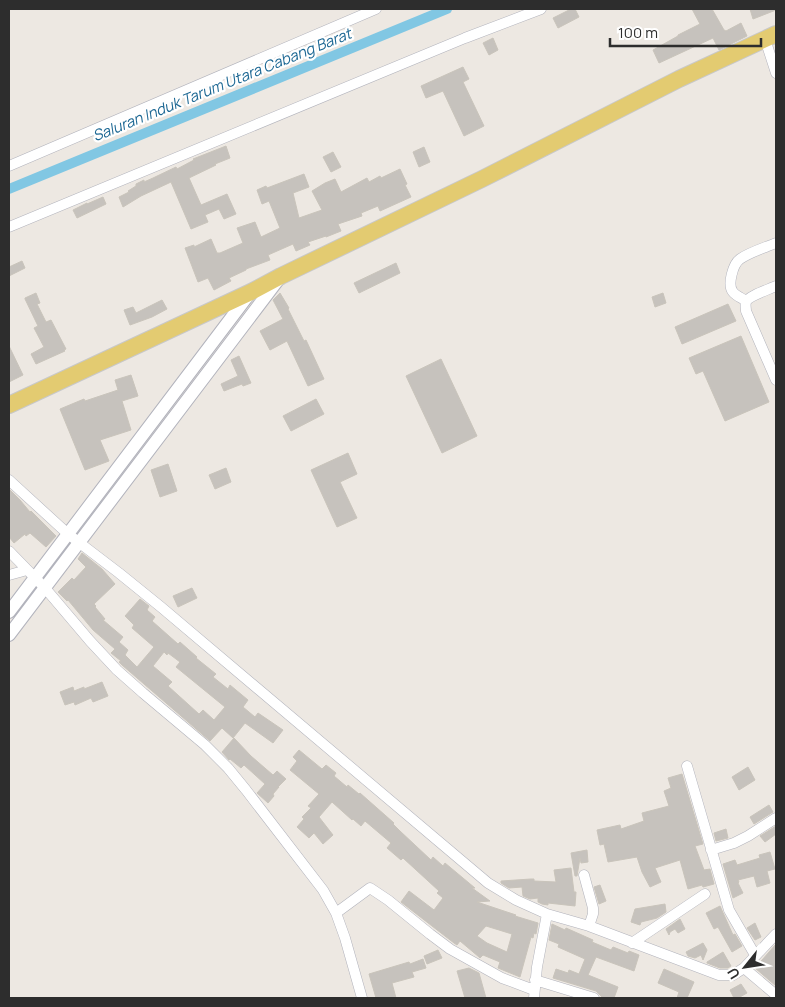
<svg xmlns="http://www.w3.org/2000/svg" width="785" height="1007" viewBox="0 0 785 1007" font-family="Manrope,sans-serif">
	<rect width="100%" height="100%" fill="#ede8e2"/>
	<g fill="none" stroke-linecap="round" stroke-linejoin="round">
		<path stroke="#81c7e3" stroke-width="10" d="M9,189L447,9"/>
	</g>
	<path fill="#c6c2bd" stroke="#c9c4bb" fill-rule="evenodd" d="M571,9H575L579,17L558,28L553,18Z
		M692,9H712L724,30L726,31L741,23L747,36L719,50L713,38L659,63L653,50L678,36V35L700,24Z
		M750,9H776V10L753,19Z
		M493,38L498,50L489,55L483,43Z
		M463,67L469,79L463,82L484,126L464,136L443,91L426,98L421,86Z
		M226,146L230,158L215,164L216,165L189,178L201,205L227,194L236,214L224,219L219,209L205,215L208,222L191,229L171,182L141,196L123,207L119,197L129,192L128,191L136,186V184L144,180V182L153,178L176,167L177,169L194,160L193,159Z
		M424,147L430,162L419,167L413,152Z
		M333,152L341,167L331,172L323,157Z
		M400,169L407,184L405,185L411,197L380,211L378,206L361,213L362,216L338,224L341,231L326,237V236L308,242L310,245L296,251L293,244L268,255L270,260L246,269V270L229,278L231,281L214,290L208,278L198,282L185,248L194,245V247L211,239L217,253H220L243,243L237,228L255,222L261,237L280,228L269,201L262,204L257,190L266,186L267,188L304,174L309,187L293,193L299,218L322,210L312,191L325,183L335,179L341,192L367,178L369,182L380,176L381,178Z
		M103,197L106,204L77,218L73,210L87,203V204Z
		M22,261L25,268L9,276V267Z
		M396,263L400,273L359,293L354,283Z
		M36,293L40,303L37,304L46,322L51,320L66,349L64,350L65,351L36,364L31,354L44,347L34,328L38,326L25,299V298Z
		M280,293L289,308L288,309L304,341L306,340L324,379L308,386L287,341L270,350L260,331L283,319L273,300Z
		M663,293L666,303L655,307L652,297Z
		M162,300L167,309L152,317L130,325L124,310L133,307L136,313Z
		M728,304L736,321L682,344L675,327Z
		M741,336L769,402L725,421L703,371L696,374L689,358Z
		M9,346L23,375L9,382Z
		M239,356L251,383L243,386L242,384L224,391L221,384L238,376L231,360Z
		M441,359L477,436L442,453L406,376Z
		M131,375L138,396L122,401L131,430L100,440L109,461L85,470L60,409L84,399L85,401L118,390L115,380Z
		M316,399L324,414L291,431L283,416Z
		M348,453L357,474L340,482L357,518L337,527L311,470Z
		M168,464L177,491L160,497L151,470Z
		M226,468L231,482L215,489L209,475Z
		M9,489L20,500L30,512L31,511L56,536L46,547L30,533L26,536L25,534L14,543L9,537Z
		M82,553L102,569L115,584L94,604L96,606L95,607L105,619L103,620L123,637L119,642L128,650L125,655L137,667L154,647L132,628L134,625L125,616L140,599L149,606L147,610L155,617L152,621L178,644L180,642L197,657L196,658L216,674L213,677L228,689L230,685L248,700L243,707L255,717L258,713L283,730L273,743L245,723L233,738L222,728L210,741L122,665L119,662L121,661L111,653L115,649L93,630L68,600L67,601L58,592L72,578L74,580L86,567L78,559ZM164,652L167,655L168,653L180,662L176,667L225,707L214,720L203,710L199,714L168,686L172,682L153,666Z
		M192,588L197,598L178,607L173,596Z
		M102,682L108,696L93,702L91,698L75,705L74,702L65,705L60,692L73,687L74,691L84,687V689Z
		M234,738L251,756L273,775L277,771L286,779L278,787H279L273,794L274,796L268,803L257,793L265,784L244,765L241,768L230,759L229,760L222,752Z
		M299,750L322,769L326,765L336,773L334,776L347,787L348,785L359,794L360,793L394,823L393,824L400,831L431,860L433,857L443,866L445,863L475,888H472L490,901L477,902L516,915L515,916L538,923L536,934L534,933L533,938L531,937L520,977L498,968L500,962L483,955L480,958L479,957L460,941L457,945L454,943L401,902L409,891L434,910L443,898L437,893L439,891L403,858L401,860L387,848L391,843L365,821L361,826L353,819L352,820L332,802L319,817L333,835L323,844L314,833L309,838L297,827L304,819L302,817L311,808L308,806L319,794L290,770L297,761L293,757ZM486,926L512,934L507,952L487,943L477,936Z
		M748,767L755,780L739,790L732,777Z
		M682,774L703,844L695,846L704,870L710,869L714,884L703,887L702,885L688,889L680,860L655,868L661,882L650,887L642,872L637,857L608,862L604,844L600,845L597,830L620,825L621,829L644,821L642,813L669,806L664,791L671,788L668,778Z
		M769,805L773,812L754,824L750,817Z
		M776,826V834L765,842L760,836Z
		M726,829L728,838L716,841L714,833Z
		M587,850L588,862L581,863L580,858L577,876H575L571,853Z
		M770,852L775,869L767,871L770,883L757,887L754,876L738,880L739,882L738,883L743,893L733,898L723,864L735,860L737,865L760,858L759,855Z
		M571,868L574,892H576L575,906L548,903V905L542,904L538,902V898L530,899L523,896L522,887L509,888L501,883V881L531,879H534V881L556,882L554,870Z
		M600,885L606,901L599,904L594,887Z
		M665,904L666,912L657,918L641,922L640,925L631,922L635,909Z
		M720,906L733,935L735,934L742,946L732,952L718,927L714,929L706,913Z
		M680,919L685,929L678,933L675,929L670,932L669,935L666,929Z
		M755,923L761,937L755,940L747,928Z
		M552,924L565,930L566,928L593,940L592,942L611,950L613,947L628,953L629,951L639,955L634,971L596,957L588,975L618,987L614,998H603L596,991L553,978L556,969L568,973L569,970L579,974L585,959L558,947L559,944L549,940Z
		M703,943L707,950L703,960L701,955L695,958L688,956L686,952Z
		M776,944V986L755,968Z
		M438,950L442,958L427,964L424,956Z
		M723,952L731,966L728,968H720L707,963V962Z
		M423,959L426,968L412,972L414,977L392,983L396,998H376L369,974L409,962L410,964Z
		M469,968L479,973L486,998H465L457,971Z
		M664,969L694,982L687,998H677L679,992L658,983Z
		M741,984L747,993L738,998H734L730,990Z"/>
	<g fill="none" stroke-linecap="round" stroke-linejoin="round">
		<g stroke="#b2b3bc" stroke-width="11">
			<path id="minor" d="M765,39L776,73
				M9,166L376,9
				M9,227L465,38L541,9
				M776,286C770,289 748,296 746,302C745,305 746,308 746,311L776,380
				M746,301C742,298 736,296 733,292C727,285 733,264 740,259C750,252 764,248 776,243
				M9,480L68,534L119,573L161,607L488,883L516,900L547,914L589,926L719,975H733L744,968L776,995
				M9,551L45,588L90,641L117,670L143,693L205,745L228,768L246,790L323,890L336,913L345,938L362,998
				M9,575L27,570
				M687,766L729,910L755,955
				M711,850L734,843L748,836L776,818
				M584,875L593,908V914L589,926
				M336,913L370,888L388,900L430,934L450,949L502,978L534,990
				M632,943L705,894
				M744,968L776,934
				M535,980L594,998
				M534,998L537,967L547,914"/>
		</g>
		<g stroke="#b2b3bc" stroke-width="14">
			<path id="tertiary" d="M9,612L250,293
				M9,635L278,280"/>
		</g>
		<g stroke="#c8c8c8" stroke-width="18">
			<path id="primary" d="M9,405L251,292L281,276L482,179L679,79L776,34"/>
		</g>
		<use href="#minor" stroke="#fff" stroke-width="10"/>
		<use href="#tertiary" stroke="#fff" stroke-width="12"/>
		<use href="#primary" stroke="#e3cb71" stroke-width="16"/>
	</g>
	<g text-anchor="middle" stroke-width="4.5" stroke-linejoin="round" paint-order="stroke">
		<g font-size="15" font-style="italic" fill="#1c6793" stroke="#fff">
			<text transform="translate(222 85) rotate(-22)" y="5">Saluran Induk Tarum Utara Cabang Barat</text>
		</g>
	</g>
	<rect width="785" height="1007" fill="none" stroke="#2d2d2d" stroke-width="20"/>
	<g transform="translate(745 967) rotate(240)" stroke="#ffffff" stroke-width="4" paint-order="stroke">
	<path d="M0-4L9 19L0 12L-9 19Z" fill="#2d2d2d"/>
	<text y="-8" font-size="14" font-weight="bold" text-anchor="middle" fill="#2d2d2d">U</text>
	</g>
	<path d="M610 38v8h151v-8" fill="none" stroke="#2d2d2d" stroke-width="2.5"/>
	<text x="618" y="38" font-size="15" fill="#2d2d2d" stroke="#ffffff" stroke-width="4" paint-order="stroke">100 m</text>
</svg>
